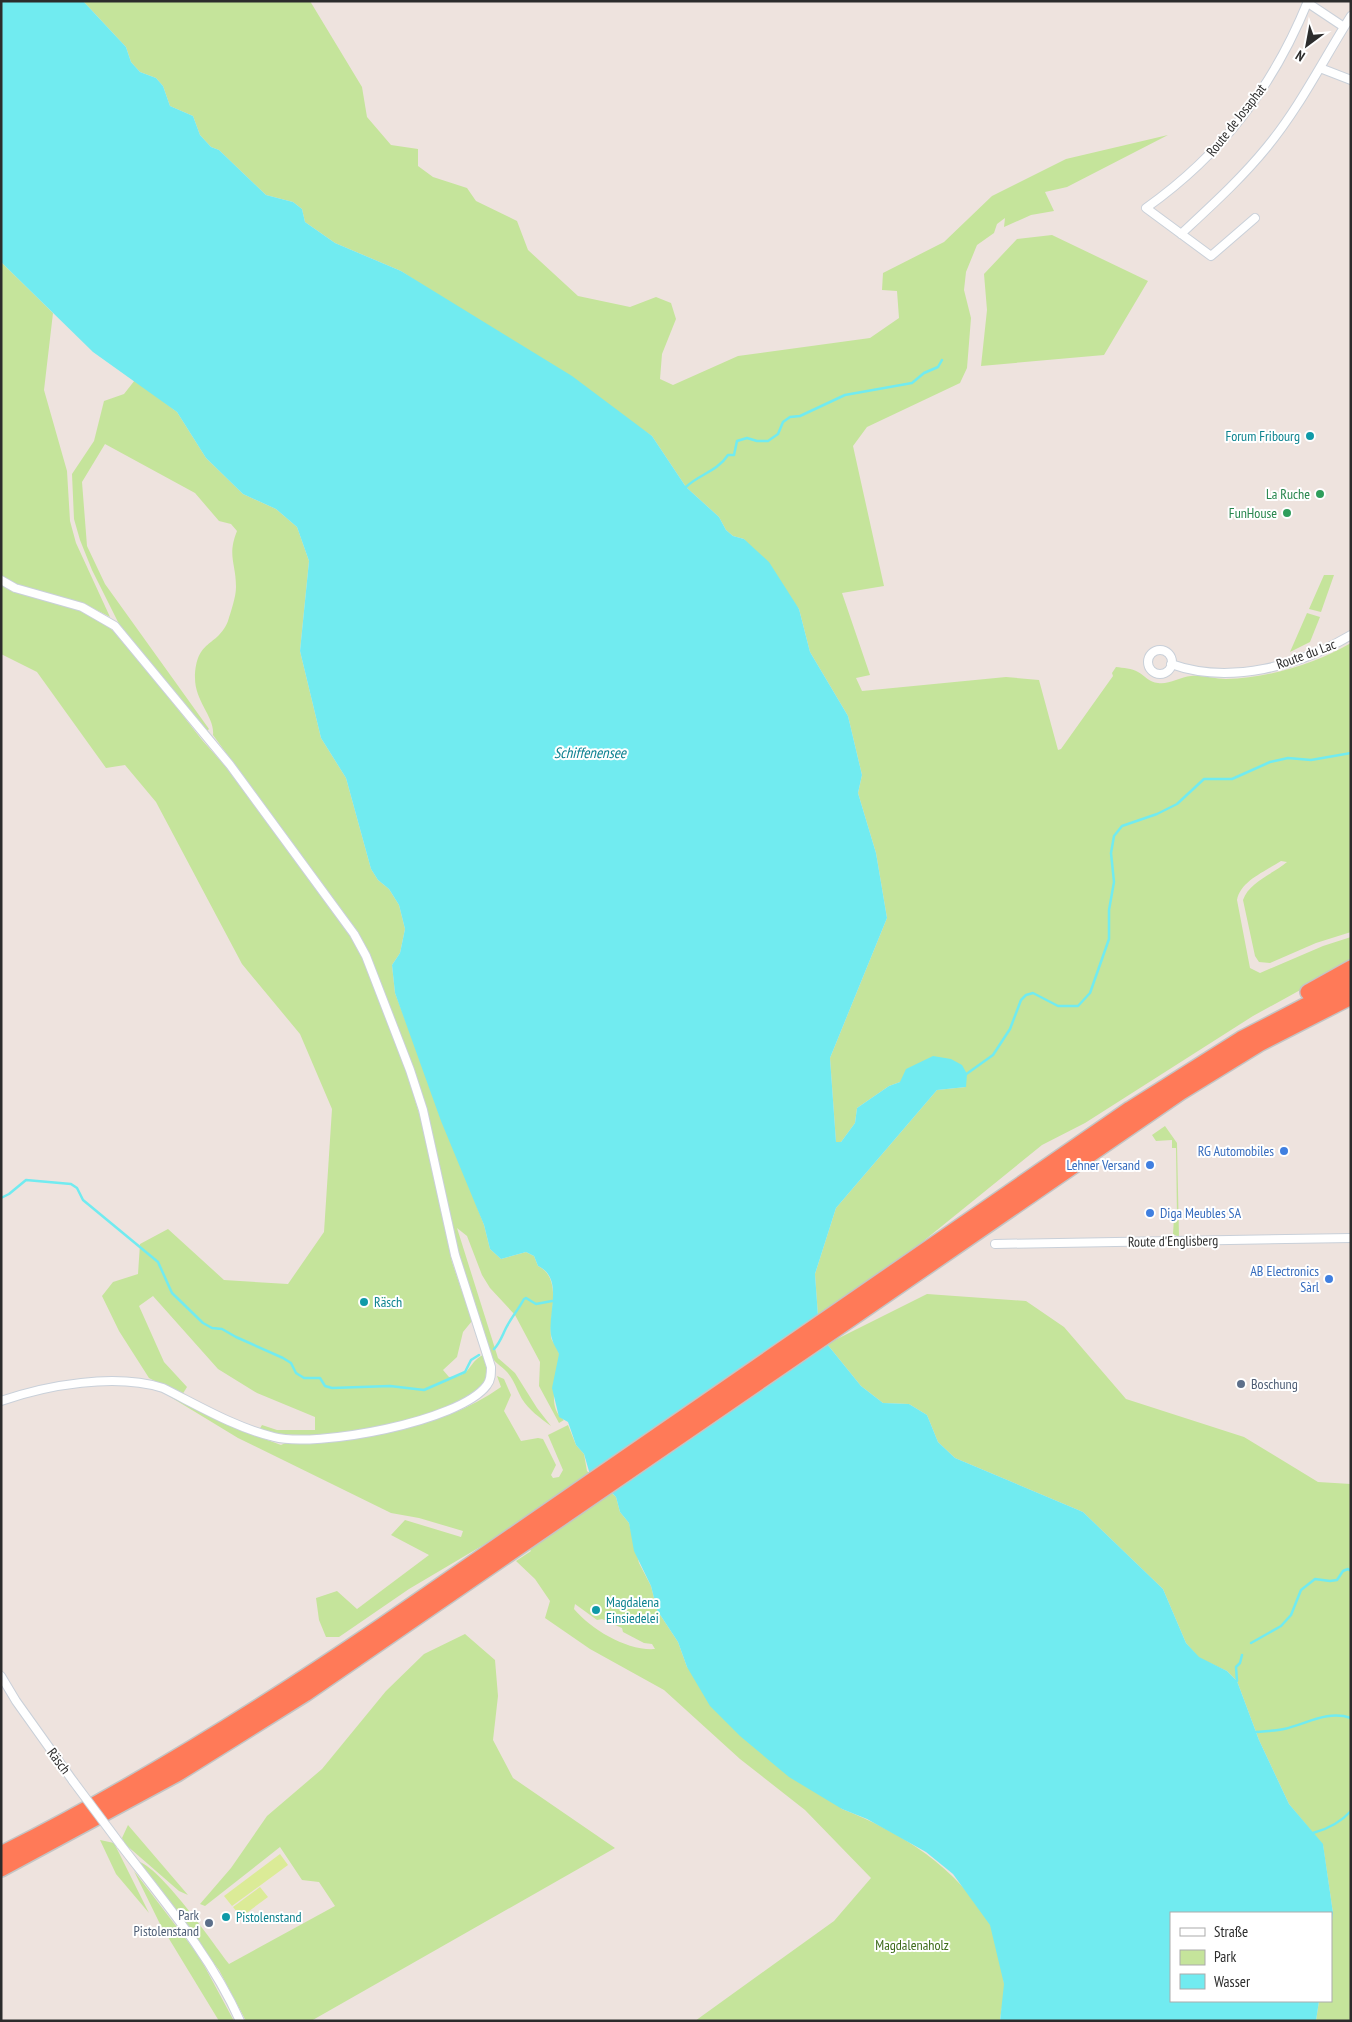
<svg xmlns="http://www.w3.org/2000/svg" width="1352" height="2022" viewBox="0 0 1352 2022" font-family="'PT Sans Narrow',sans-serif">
	<rect width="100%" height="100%" fill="#eee3de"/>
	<path fill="#c5e49b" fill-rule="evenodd" d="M83,1H310L362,87L367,117L391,145L418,149V166L433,177L467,188L476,201L517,221L528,250L578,296L630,307L656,297L671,303L676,319L662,354L660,379L673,385L738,356L870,338L899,318L897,291L882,290L883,273L944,242L992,196L1066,159L1168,135L1067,187L1045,192L1054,211L1031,215L1004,227L1005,218L997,224L994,233L977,245L966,272L964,290L971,318L967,368L960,383L867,427L853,446L884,586L842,593L870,675L856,678L862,691L1006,677L1039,680L1058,750L1061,749L1113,676L1112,673L1116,667C1123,668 1132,668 1138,672C1145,676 1149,682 1158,683C1168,685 1180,677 1191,676C1203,675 1214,679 1226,679C1268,678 1315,664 1351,643V932L1316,943L1270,963L1259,962L1255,956L1243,900C1249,882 1273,874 1287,862L1281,861C1266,871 1240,881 1237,900L1250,968L1260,973L1323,946L1351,937V962L1253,1016L1085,1123L1042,1145L921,1243L818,1316L815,1274L836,1208L937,1090L966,1087L900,1082L889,1086L857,1108L855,1123L841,1142H836L830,1058L887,918L876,853L858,793L862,775L848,716L810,652L799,609L744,539L733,536L726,530L719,517L686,487L652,436L401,271L335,243L305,222L302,209L293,202L266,195L219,150L211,147L200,135L193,116L170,106L163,86L156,78L140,72L131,62L126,47Z
		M1052,235L1148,281L1104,355L981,366L987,310L984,274L1017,239Z
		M1,262L53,313L44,390L67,471L70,521L76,543L110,617L83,603L80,610L105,624L124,640L202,740L226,767L350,934L363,955L406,1070L421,1120L452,1262L472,1321L463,1332L457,1357L443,1370L449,1377C472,1377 467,1363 483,1355C486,1362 488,1369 486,1377C475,1415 351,1434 316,1435C297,1435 278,1435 259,1430L262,1425L277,1430H315V1417L257,1393L218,1369L153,1296L139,1306L164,1362L187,1387L182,1395L149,1378L119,1331L102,1296L113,1282L138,1274L140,1244L168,1229L224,1280L288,1284L324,1232L332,1109L300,1034L242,964L156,802L125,765L106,768L37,672L1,654Z
		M135,380L177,412L206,458L243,494L276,509L297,527L309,561L300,651L321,738L346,778L371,869L378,880L389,889L399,905L405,929L400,953L392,965L395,993L484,1225L490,1249L501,1259L526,1252L534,1256L538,1266C563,1278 549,1315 551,1337C552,1343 559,1348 559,1354C560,1373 544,1406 564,1420L559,1423L539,1386L540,1362L515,1315L490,1288L482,1275L467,1236L457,1228L498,1358L515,1373L537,1408L551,1426C540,1418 529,1410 522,1399C517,1390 514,1380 507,1372C501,1365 495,1364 491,1355L459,1257L431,1127L414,1070L370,955L357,932L213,735C215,717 195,702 195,678C196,638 217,648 228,621C231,611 236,597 236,587C236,563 227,556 237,531L231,524L219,521L195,493L105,444L82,482L87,546L105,584L209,729L207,731L202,729L120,626L92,570L80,540L74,519L72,474L94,441L104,401L124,394Z
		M1324,575H1334L1321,612L1309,609Z
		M1307,613L1320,617L1310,642L1290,652Z
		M1165,1126L1177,1143L1179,1237L1173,1234L1174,1218H1177L1176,1148H1172V1140L1156,1141L1152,1135Z
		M927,1294L1026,1301L1064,1327L1126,1399L1244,1437L1318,1482L1351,1484V2021H1316L1319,2001H1331V1928L1333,1913L1323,1845L1289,1804L1259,1740L1237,1681L1227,1671L1199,1658L1186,1643L1163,1589L1083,1512L955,1458L938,1442L927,1415L909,1404L883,1403L861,1386L827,1344Z
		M497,1376L504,1379L511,1395L504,1411L521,1441L538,1438L543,1439L556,1465L551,1475L553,1478L559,1477L563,1470L548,1435L568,1425L576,1445L584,1454L587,1471L616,1497L620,1512L629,1523L639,1563L651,1586L657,1610L678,1642L687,1667L842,1809C901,1832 957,1867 990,1924C995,1933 1003,1971 1004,1983C1006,1994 1001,2009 1000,2021H695L834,1921L871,1878L805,1810L740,1759L664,1690L590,1649L545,1618L550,1601L535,1579L516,1561L531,1551L514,1527L409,1589L339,1637H326L319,1620L316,1598L337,1591L357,1609L429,1555L391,1535L405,1520L461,1537L463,1531L419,1518L391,1513L238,1438L159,1390L233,1427L281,1445L290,1441C365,1435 437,1432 501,1387ZM575,1604L597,1620L602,1619L622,1628L623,1632L644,1643L652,1644L655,1649C627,1651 592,1630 574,1609Z
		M465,1634L495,1660L498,1696L493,1740L513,1778L615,1848L311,2021H246L219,1970L137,1861C160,1866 213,1943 229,1964L335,1906L319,1882L302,1880L280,1847L205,1906L200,1904L231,1868L267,1816L322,1769L386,1691L424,1654Z
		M128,1825L188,1895L179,1891L125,1844L122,1838Z
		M100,1840L114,1843L149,1913L116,1874Z
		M134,1871L199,1956L234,2021H219L160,1924Z"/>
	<path fill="#dbeb97" d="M280,1854L288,1865L232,1906L224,1896Z
		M260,1887L268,1897L241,1917L233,1907Z"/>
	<path fill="#71ebf0" d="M1,1H83L126,47L131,62L140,72L156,78L163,86L170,106L193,116L200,135L211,147L219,150L266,195L293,202L302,209L305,222L335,243L401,271L572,376L652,436L686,487L719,517L726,530L733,536L744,539L769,562L799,609L810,652L848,716L862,775L858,793L876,853L887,918L830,1058L836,1142H841L855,1123L857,1108L889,1086L900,1082L906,1069L933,1056L951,1059L962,1065L967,1074L966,1087L937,1090L836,1208L815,1274L818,1316L827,1344L861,1386L883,1403L909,1404L927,1415L938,1442L955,1458L1083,1512L1163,1589L1186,1643L1199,1657L1227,1671L1237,1681L1259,1740L1289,1804L1323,1844L1333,1913L1331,1928V1913H1171V2001H1319L1316,2021H1000L1004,1984L990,1925L953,1874L926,1852L867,1819L842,1809L789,1777L740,1736L710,1706L687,1667L678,1642L657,1610L651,1586L634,1551L629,1523L620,1512L616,1497L606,1487L591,1478L584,1454L576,1445L568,1422L559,1417L552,1388L559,1354C557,1349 553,1344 552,1339C545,1318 566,1279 538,1266L534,1256L526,1252L501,1259L490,1249L484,1225L441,1121L395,993L392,965L400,953L405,929L399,905L389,889L378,880L371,869L346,778L321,738L300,651L309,561L297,527L276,509L243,494L206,458L177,412L93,352L1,262Z"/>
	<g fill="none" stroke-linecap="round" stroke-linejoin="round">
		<path stroke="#71ebf0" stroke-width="2.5" d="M686,487C699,474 717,472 728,455H734L737,441L747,438L757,441H768L778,434L783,422L790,417L800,416L845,395L912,383L924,373L938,367L942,360
			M965,1075L993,1055L1010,1029L1021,1000L1026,995L1033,993L1058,1006H1078L1090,993L1109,939V910L1114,882L1111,853L1114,836L1122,826L1157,814L1177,804L1204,779H1232L1270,762L1288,758L1311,760L1351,753
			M1,1198L9,1194L26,1180L71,1184L77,1188L83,1200L158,1262L172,1293L203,1323L212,1328L222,1329L236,1337L283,1358L291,1363L296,1373L304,1378H320L325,1386L332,1388L390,1386L424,1390L465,1372L471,1360L479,1355
			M494,1349C500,1343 502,1336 506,1328C511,1318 518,1310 524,1299L526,1298L536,1304L552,1301
			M1251,1643L1281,1626L1291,1615L1301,1590L1315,1579L1330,1581L1337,1580L1343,1571L1348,1569L1351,1571
			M1237,1681L1236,1667L1240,1663L1242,1655
			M1256,1732C1265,1731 1275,1731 1284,1729C1307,1724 1327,1710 1351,1718
			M1313,1833C1328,1829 1340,1823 1351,1811"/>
		<g stroke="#c9d0d9" stroke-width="10">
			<path id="street" d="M1308,3L1344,27
				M1320,68L1351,80
				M1255,218L1211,256L1146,208C1222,154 1273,87 1308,1
				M1181,234C1211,206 1241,179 1267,147C1300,107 1323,60 1351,16
				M1,580L15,588L82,607L115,626L230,765L354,934L366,956L410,1070L423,1110L455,1255L491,1367C491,1374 491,1380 487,1385C460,1422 315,1448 274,1437C234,1427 199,1406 163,1388C115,1373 47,1385 1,1401
				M1148 662a12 12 0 1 1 24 0a12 12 0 1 1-24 0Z
				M1171,664C1229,685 1300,666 1351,635
				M995,1244L1351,1238
				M1,1676L16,1701L73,1781
				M120,1844C163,1900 211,1956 240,2021"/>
		</g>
		<g stroke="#c4c4c4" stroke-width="18">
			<path id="highway" d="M1308,992L1351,968
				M1,1854C133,1788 258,1710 380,1627L1130,1109L1241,1039L1351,982
				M1,1869L177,1774L305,1694L1181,1092L1259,1044L1351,997"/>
		</g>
		<use href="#street" stroke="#fff" stroke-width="8"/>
		<use href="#highway" stroke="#ff7a58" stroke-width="15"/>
		<g stroke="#c9d0d9" stroke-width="10" stroke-linecap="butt">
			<path id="street-bridge" d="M73,1781L120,1844"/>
		</g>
		<use href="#street-bridge" stroke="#fff" stroke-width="8"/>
	</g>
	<g fill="#0f9aa8" stroke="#fff" stroke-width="2">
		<circle cx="1310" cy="436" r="5"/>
		<circle cx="364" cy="1302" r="5"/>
		<circle cx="596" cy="1610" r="5"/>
		<circle cx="226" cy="1917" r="5"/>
	</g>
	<g fill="#2e9e5b" stroke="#fff" stroke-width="2">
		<circle cx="1320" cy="494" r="5"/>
		<circle cx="1287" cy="513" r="5"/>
	</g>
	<g fill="#3f7fe0" stroke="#fff" stroke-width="2">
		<circle cx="1284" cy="1151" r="5"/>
		<circle cx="1150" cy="1165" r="5"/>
		<circle cx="1150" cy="1213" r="5"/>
		<circle cx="1329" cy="1279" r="5"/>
	</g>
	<g fill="#5c6f8a" stroke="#fff" stroke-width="2">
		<circle cx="1241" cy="1384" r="5"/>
		<circle cx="209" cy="1923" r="5"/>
	</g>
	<g text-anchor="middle" stroke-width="4" stroke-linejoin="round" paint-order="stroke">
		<g font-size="14" fill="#2c2c2c" stroke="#fff">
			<text transform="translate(1236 120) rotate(-52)" y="5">Route de Josaphat</text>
			<text transform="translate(1306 654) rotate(-20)" y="5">Route du Lac</text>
			<text transform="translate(1173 1241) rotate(-1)" y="5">Route d'Englisberg</text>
			<text transform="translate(59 1761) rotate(53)" y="5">Räsch</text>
		</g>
		<g font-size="14" fill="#0d838f" stroke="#fff" text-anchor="start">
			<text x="1300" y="441" text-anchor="end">Forum Fribourg</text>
			<text x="374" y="1307">Räsch</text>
			<text x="606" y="1607">Magdalena<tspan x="606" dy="16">Einsiedelei</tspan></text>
			<text x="236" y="1922">Pistolenstand</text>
		</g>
		<g font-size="14" fill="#27864d" stroke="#fff" text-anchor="end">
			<text x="1310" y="499">La Ruche</text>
			<text x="1277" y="518">FunHouse</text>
		</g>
		<g font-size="14" fill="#366cbe" stroke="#fff" text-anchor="end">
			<text x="1274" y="1156">RG Automobiles</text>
			<text x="1140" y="1170">Lehner Versand</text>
			<text x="1160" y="1218" text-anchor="start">Diga Meubles SA</text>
			<text x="1319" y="1276">AB Electronics<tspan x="1319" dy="16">Sàrl</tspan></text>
		</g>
		<g font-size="14" fill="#4e5e75" stroke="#fff" text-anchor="start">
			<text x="1251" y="1389">Boschung</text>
			<text x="199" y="1920" text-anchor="end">Park<tspan x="199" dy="16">Pistolenstand</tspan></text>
		</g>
		<g font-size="14" fill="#3d6b1a" stroke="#fff">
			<text x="912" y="1950">Magdalenaholz</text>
		</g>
		<g font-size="15" font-style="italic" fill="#0d8291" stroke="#fff">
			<text x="590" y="758">Schiffenensee</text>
		</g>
	</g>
	<rect width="1352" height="2022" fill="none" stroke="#2c2c2c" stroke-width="5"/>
	<rect x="1170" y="1912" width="162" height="90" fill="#ffffff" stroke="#ababab"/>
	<rect x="1180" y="1928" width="25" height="8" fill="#ffffff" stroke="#ababab"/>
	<text x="1214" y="1937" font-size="15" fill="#2c2c2c">Straße</text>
	<rect x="1180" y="1950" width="25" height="15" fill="#c5e49b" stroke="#ababab"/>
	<text x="1214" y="1962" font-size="15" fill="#2c2c2c">Park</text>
	<rect x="1180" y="1974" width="25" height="15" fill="#71ebf0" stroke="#ababab"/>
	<text x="1214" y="1987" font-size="15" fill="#2c2c2c">Wasser</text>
	<g transform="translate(1307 45) rotate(212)" stroke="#ffffff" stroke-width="4" paint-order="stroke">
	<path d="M0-4L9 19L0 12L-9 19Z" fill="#2c2c2c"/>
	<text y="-8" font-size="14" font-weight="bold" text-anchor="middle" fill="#2c2c2c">N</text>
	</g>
</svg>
